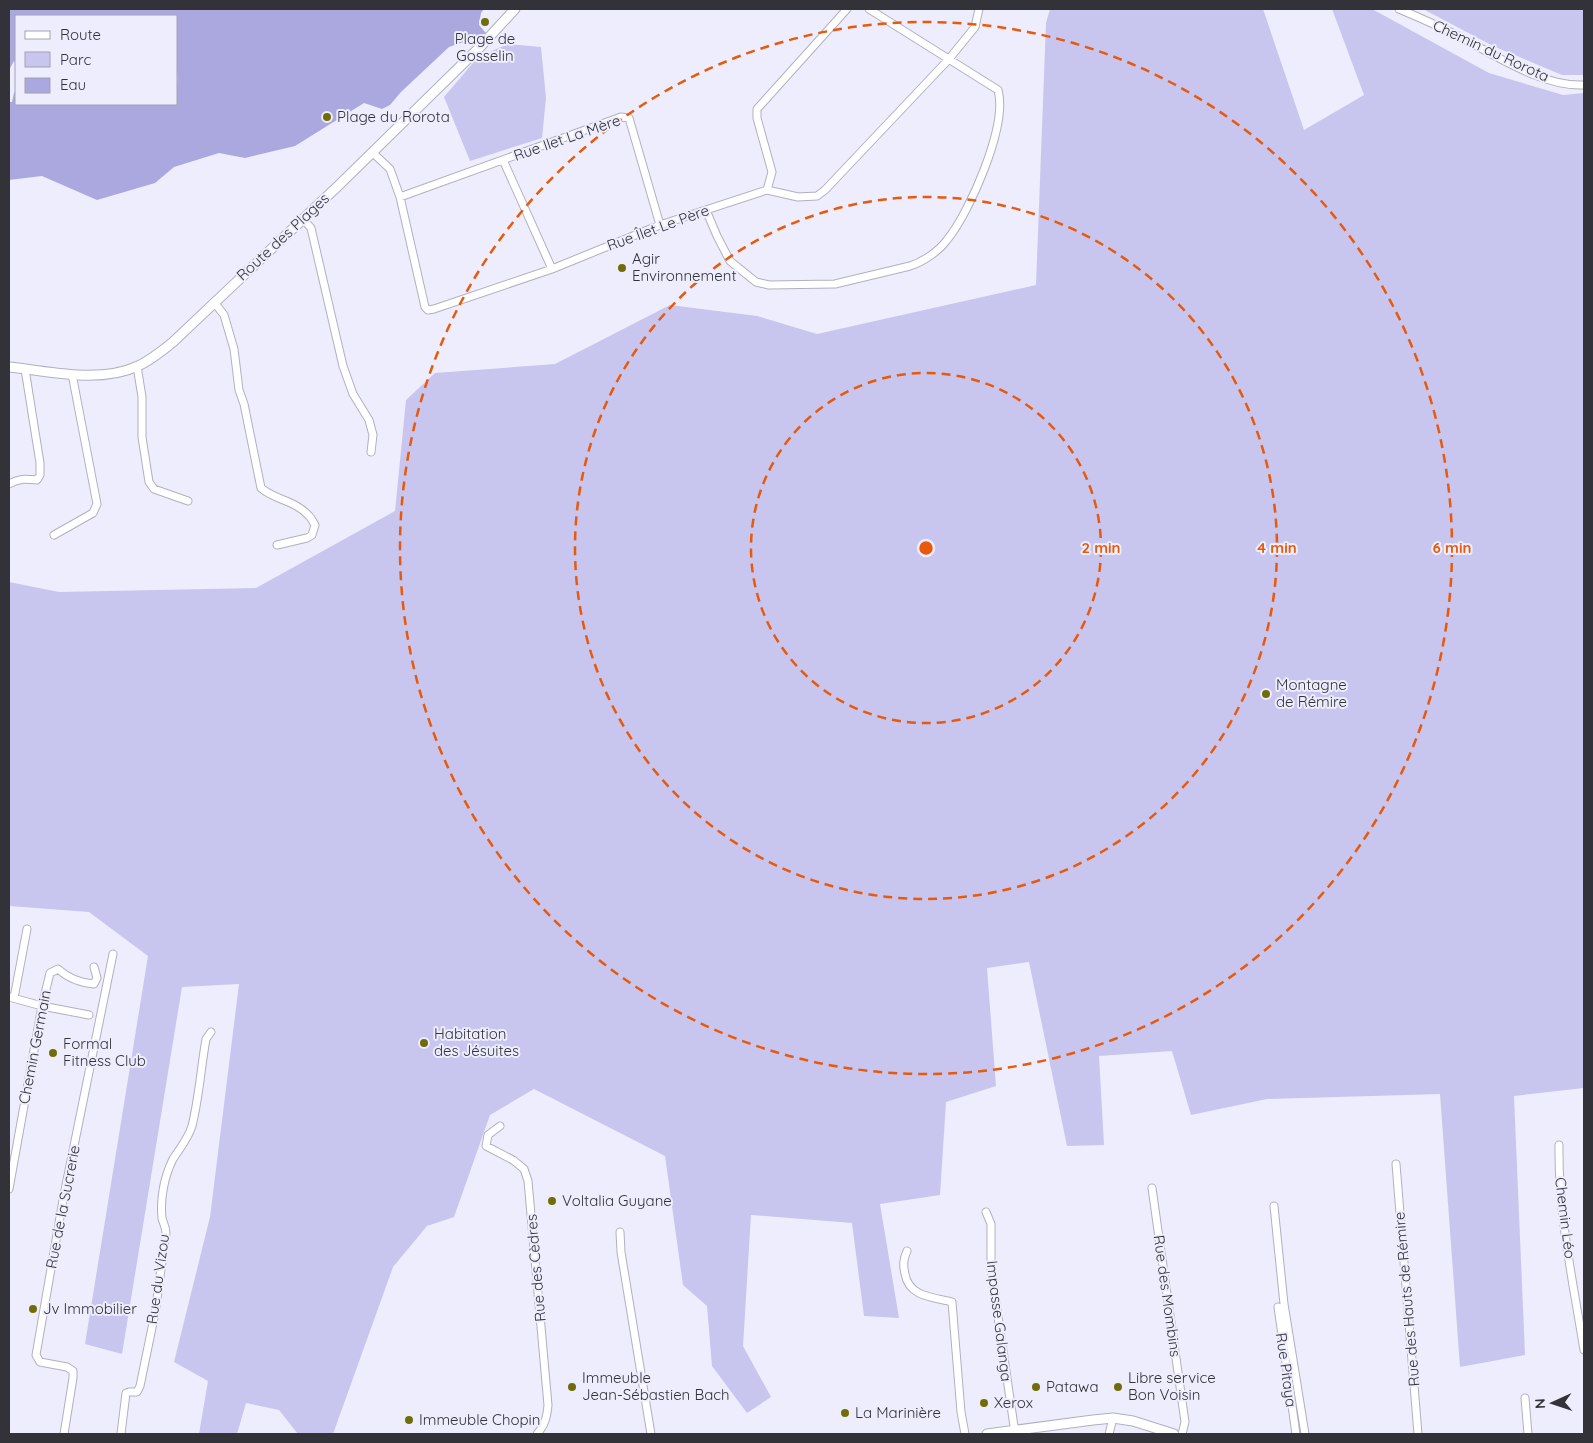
<svg xmlns="http://www.w3.org/2000/svg" width="1593" height="1443" viewBox="0 0 1593 1443" font-family="Quicksand,sans-serif">
	<rect width="100%" height="100%" fill="#eeedfd"/>
	<path fill="#c8c6ee" d="M1050,9H1263L1304,130L1364,95L1332,9H1372L1489,73L1563,95L1584,93V1088L1514,1096L1525,1355L1460,1367L1440,1094L1267,1099L1191,1115L1172,1051L1099,1056L1104,1145L1067,1146L1029,962L987,968L996,1086L946,1102L940,1195L880,1204L899,1318L864,1316L852,1223L751,1215L743,1346L771,1397L747,1413L712,1366L707,1306L683,1285L665,1156L534,1089L490,1115L454,1217L427,1226L393,1267L333,1434H298L279,1410L246,1403L237,1434H199L208,1381L174,1362L210,1217L239,984L182,987L122,1354L85,1344L148,956L89,912L9,906V582L59,592L256,588L395,511L406,400L435,373L555,364L670,305L757,316L817,334L1036,285L1046,23Z
		M1423,9H1584V75H1562L1493,46Z
		M508,44L541,47L546,98L542,138L470,161L444,97L478,57Z"/>
	<path fill="#aba8e0" d="M9,9H484L481,13L479,25L486,33L478,42L472,39L449,47L401,92L390,105L382,109L364,103L295,146L245,158L219,153L174,167L155,183L97,200L42,176L9,180V102H12L14,93L16,91V104H176C176,93 179,75 176,66V16H16V63L14,61L9,70Z"/>
	<g fill="none" stroke-linecap="round" stroke-linejoin="round">
		<g stroke="#b0b0bf" stroke-width="9">
			<path id="minor" d="M1399,9C1418,17 1437,25 1456,35C1494,54 1541,87 1584,85
				M372,152L390,169L400,197L425,307L428,310L434,309L552,269L660,225L767,190L798,197L817,196L825,190L949,59L975,27L979,9
				M503,160L552,269
				M767,190L772,172L757,118V109L847,9
				M400,197L621,117L629,118L660,225
				M706,210L717,236L730,261L756,282L769,285L835,284L910,266C923,262 939,251 947,240C970,212 1008,125 998,90L869,9
				M303,219L311,228L343,366L353,394L369,420L373,435L371,452
				M214,302L224,315L234,349L239,390L244,404L261,488C275,500 296,501 308,515C311,517 313,522 315,525L312,535L307,538L277,545
				M137,366L142,397V437L149,482L154,489L188,501
				M9,484C19,478 26,479 37,480L40,475V463L25,369
				M54,535L93,513L97,504L72,374
				M9,997L42,1006L89,1015
				M14,998L27,929
				M500,1126L488,1135L486,1146L513,1160L524,1169L528,1181L548,1405C547,1417 545,1425 537,1434
				M1559,1145C1558,1214 1573,1282 1584,1350
				M1396,1164L1418,1434
				M1152,1188L1185,1422L1182,1434
				M9,1189L42,1006L50,973L58,969C68,978 81,983 94,984L97,978L94,967
				M1274,1206L1284,1304L1305,1434
				M986,1212L991,1224V1269L1014,1426L1017,1430
				M620,1232L621,1252L651,1434
				M907,1251C903,1260 903,1265 905,1274C909,1297 933,1297 952,1302L961,1412L965,1434
				M1278,1307L1296,1434
				M1525,1398L1528,1434
				M64,1434L73,1378V1371L67,1367L40,1362L36,1355L63,1200L113,954
				M121,1434L126,1393L129,1392H137L140,1386L155,1313L166,1233C166,1227 163,1223 162,1218C160,1199 164,1177 173,1159C180,1148 188,1139 192,1126C199,1098 201,1067 206,1039L211,1032
				M1109,1434L1113,1418"/>
		</g>
		<g stroke="#b0b0bf" stroke-width="11">
			<path id="tertiary" d="M9,367C50,371 99,384 138,366C151,360 162,351 173,342L339,185L481,46L515,9"/>
		</g>
		<g stroke="#b0b0bf" stroke-width="11">
			<path id="secondary" d="M987,1434L1093,1420L1113,1418L1133,1421L1174,1434"/>
		</g>
		<use href="#minor" stroke="#fff" stroke-width="7"/>
		<use href="#tertiary" stroke="#fff" stroke-width="9"/>
		<use href="#secondary" stroke="#fff" stroke-width="9"/>
	</g>
	<g fill="none" stroke="#e8590c" stroke-width="2.5" stroke-dasharray="9 6">
		<circle cx="926" cy="548" r="175"/>
		<circle cx="926" cy="548" r="351"/>
		<circle cx="926" cy="548" r="526"/>
	</g>
	<g fill="#706c09" stroke="#eeedfd" stroke-width="2">
		<circle cx="485" cy="22" r="5"/>
		<circle cx="327" cy="117" r="5"/>
		<circle cx="622" cy="268" r="5"/>
		<circle cx="1266" cy="694" r="5"/>
		<circle cx="424" cy="1043" r="5"/>
		<circle cx="53" cy="1053" r="5"/>
		<circle cx="552" cy="1201" r="5"/>
		<circle cx="33" cy="1309" r="5"/>
		<circle cx="572" cy="1387" r="5"/>
		<circle cx="1036" cy="1387" r="5"/>
		<circle cx="1118" cy="1387" r="5"/>
		<circle cx="984" cy="1403" r="5"/>
		<circle cx="845" cy="1413" r="5"/>
		<circle cx="409" cy="1420" r="5"/>
	</g>
	<g text-anchor="middle" stroke-width="4" stroke-linejoin="round" paint-order="stroke">
		<g font-size="15" fill="#323238" stroke="#eeedfd" text-anchor="start">
			<text x="485" y="44" text-anchor="middle">Plage de<tspan x="485" dy="17">Gosselin</tspan></text>
			<text x="337" y="122">Plage du Rorota</text>
			<text x="632" y="264">Agir<tspan x="632" dy="17">Environnement</tspan></text>
			<text x="1276" y="690">Montagne<tspan x="1276" dy="17">de Rémire</tspan></text>
			<text x="434" y="1039">Habitation<tspan x="434" dy="17">des Jésuites</tspan></text>
			<text x="63" y="1049">Formal<tspan x="63" dy="17">Fitness Club</tspan></text>
			<text x="562" y="1206">Voltalia Guyane</text>
			<text x="43" y="1314">Jv Immobilier</text>
			<text x="582" y="1383">Immeuble<tspan x="582" dy="17">Jean-Sébastien Bach</tspan></text>
			<text x="1128" y="1383">Libre service<tspan x="1128" dy="17">Bon Voisin</tspan></text>
			<text x="1046" y="1392">Patawa</text>
			<text x="994" y="1408">Xerox</text>
			<text x="855" y="1418">La Marinière</text>
			<text x="419" y="1425">Immeuble Chopin</text>
		</g>
		<g font-size="15" fill="#323238" stroke="#eeedfd">
			<text transform="translate(1491 51) rotate(25)" y="5">Chemin du Rorota</text>
			<text transform="translate(567 138) rotate(-19)" y="5">Rue Ilet La Mère</text>
			<text transform="translate(658 228) rotate(-20)" y="5">Rue Îlet Le Père</text>
			<text transform="translate(283 237) rotate(-43)" y="5">Route des Plages</text>
			<text transform="translate(35 1047) rotate(-79)" y="5">Chemin Germain</text>
			<text transform="translate(63 1207) rotate(-79)" y="5">Rue de la Sucrerie</text>
			<text transform="translate(1565 1218) rotate(83)" y="5">Chemin Léo</text>
			<text transform="translate(536 1268) rotate(-95)" y="5">Rue des Cèdres</text>
			<text transform="translate(158 1279) rotate(-82)" y="5">Rue du Vizou</text>
			<text transform="translate(1167 1296) rotate(82)" y="5">Rue des Mombins</text>
			<text transform="translate(1407 1299) rotate(-95)" y="5">Rue des Hauts de Rémire</text>
			<text transform="translate(999 1321) rotate(83)" y="5">Impasse Galanga</text>
			<text transform="translate(1286 1370) rotate(82)" y="5">Rue Pitaya</text>
		</g>
	</g>
	<circle cx="926" cy="548" r="8" fill="#e8590c" stroke="#eeedfd" stroke-width="2.5"/>
	<g font-size="15" text-anchor="middle" font-weight="bold" fill="#e8590c" stroke="#eeedfd" stroke-width="4" stroke-linejoin="round" paint-order="stroke">
		<text x="1101" y="553">2 min</text>
		<text x="1277" y="553">4 min</text>
		<text x="1452" y="553">6 min</text>
	</g>
	<rect width="1593" height="1443" fill="none" stroke="#323238" stroke-width="20"/>
	<rect x="15" y="15" width="162" height="90" fill="#eeedfd" stroke="#a3a2ae"/>
	<rect x="25" y="31" width="25" height="8" fill="#ffffff" stroke="#a3a2ae"/>
	<text x="60" y="40" font-size="15" fill="#323238">Route</text>
	<rect x="25" y="52" width="25" height="15" fill="#c8c6ee" stroke="#a3a2ae"/>
	<text x="60" y="65" font-size="15" fill="#323238">Parc</text>
	<rect x="25" y="78" width="25" height="15" fill="#aba8e0" stroke="#a3a2ae"/>
	<text x="60" y="90" font-size="15" fill="#323238">Eau</text>
	<g transform="translate(1553 1403) rotate(267)" stroke="#eeedfd" stroke-width="4" paint-order="stroke">
	<path d="M0-4L9 19L0 12L-9 19Z" fill="#323238"/>
	<text y="-8" font-size="14" font-weight="bold" text-anchor="middle" fill="#323238">N</text>
	</g>
</svg>
